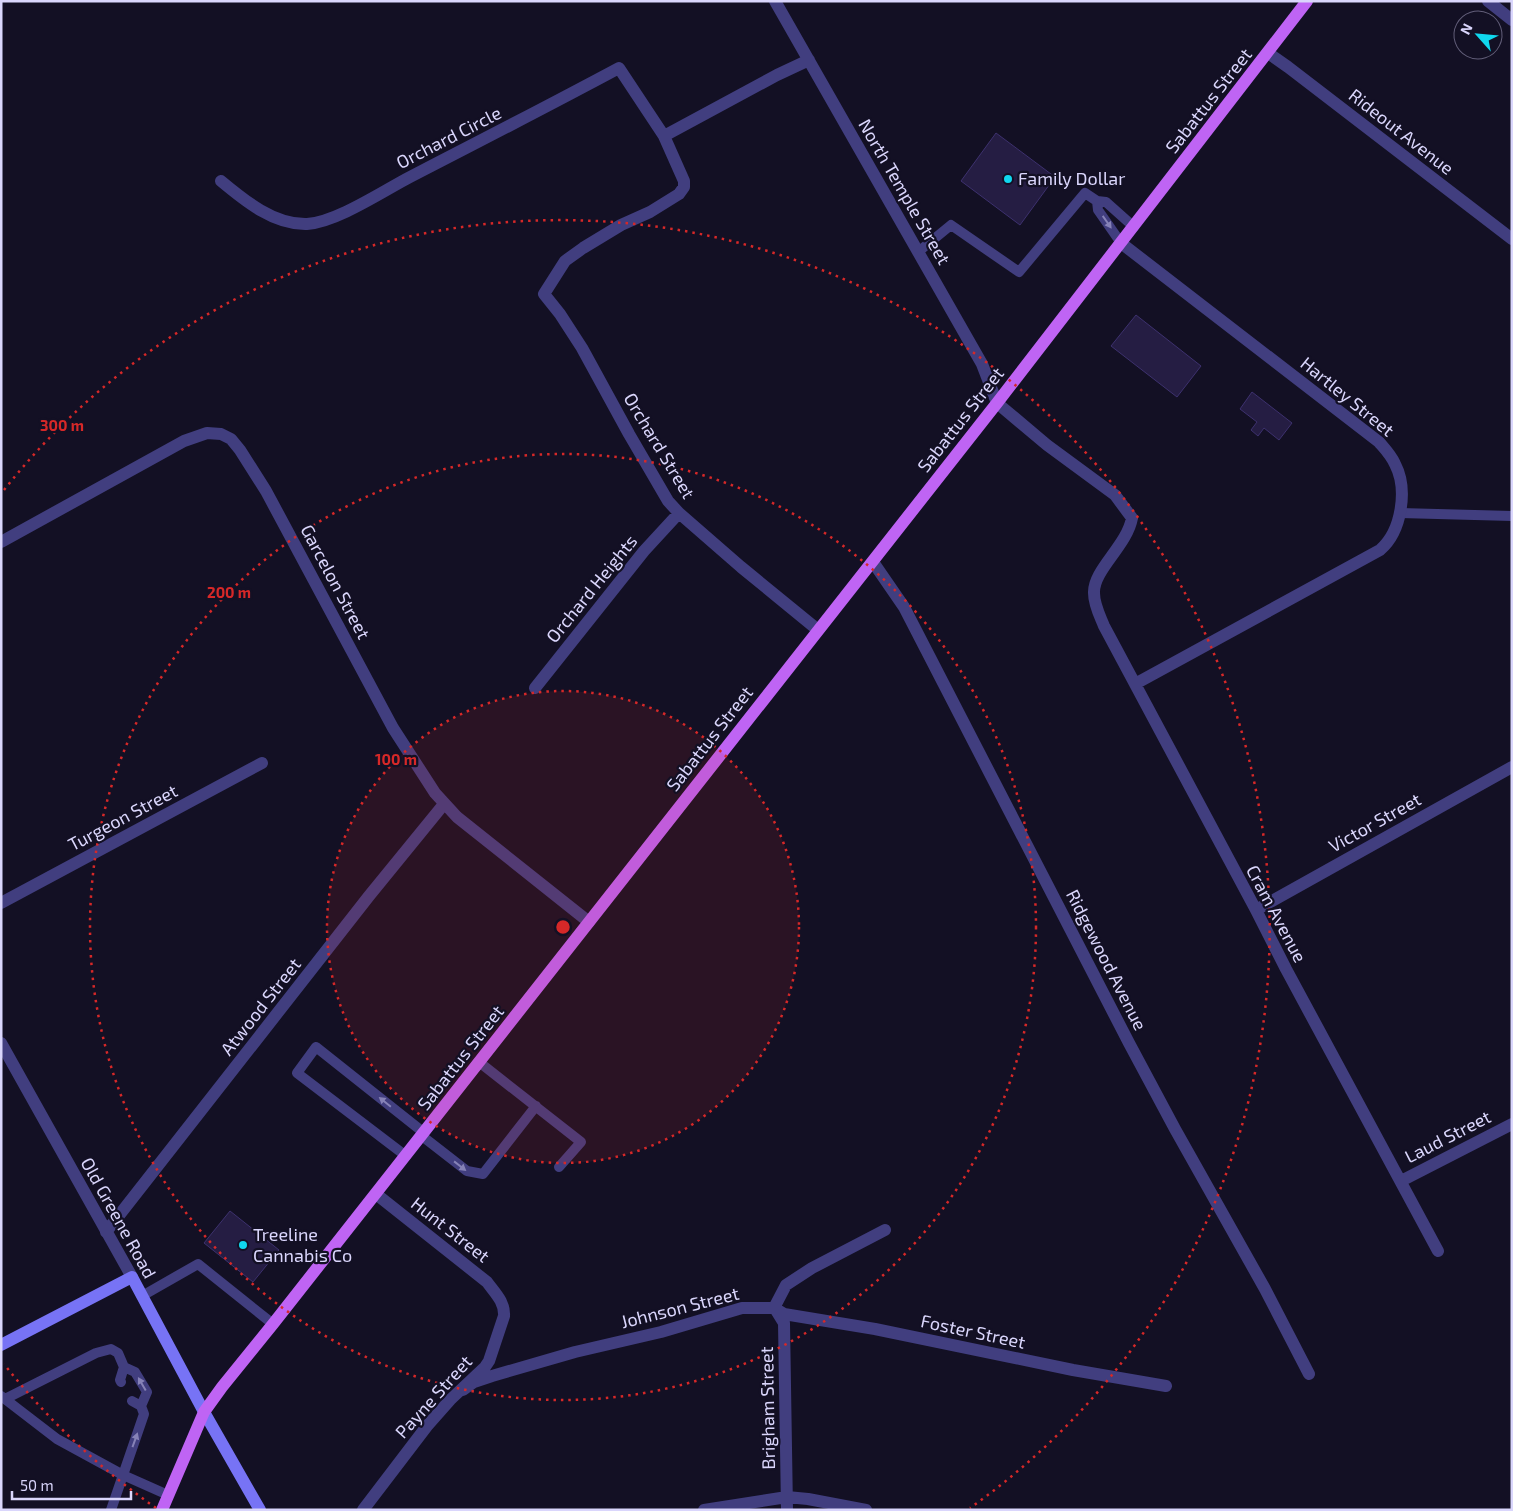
<svg xmlns="http://www.w3.org/2000/svg" width="1513" height="1511" viewBox="0 0 1513 1511" font-family="'Exo 2',sans-serif">
	<rect width="100%" height="100%" fill="#131024"/>
	<path fill="#251d43" stroke="#3d316e" d="M996,133L1055,177L1020,225L961,181Z
		M1136,315L1201,366L1177,397L1111,346Z
		M1252,392L1292,423L1279,440L1264,428L1258,436L1251,430L1257,422L1240,409Z
		M230,1211L279,1250L253,1282L204,1243Z"/>
	<g fill="none" stroke-linecap="round" stroke-linejoin="round">
		<path stroke="#413e7f" stroke-width="10" d="M1097,201L1098,210L1121,243
			M918,252L951,225L1019,272L1085,193L1097,201L1106,202L1134,227
			M1400,513L1512,516
			M479,1062L581,1142L559,1167
			M422,1136L467,1171L483,1174L536,1106
			M406,1156L297,1073L316,1047L423,1132
			M142,1296L198,1264L273,1324
			M124,1367L135,1372L147,1392L141,1406
			M1,1396L57,1439L123,1475L168,1495
			M5,1399L96,1353L111,1349L118,1353L124,1367L120,1380L121,1382
			M111,1510L144,1414L141,1406L132,1401"/>
		<path stroke="#413e7f" stroke-width="12" d="M775,1L982,364L997,403L1047,445L1115,495L1132,518C1127,546 1093,570 1094,593C1094,605 1100,616 1104,626L1256,910L1286,969L1438,1251
			M1488,1L1512,20
			M1268,53L1288,67L1512,239
			M664,136L777,75L809,60
			M221,181C245,201 274,225 307,224C337,222 383,191 410,177C480,141 550,105 619,68L664,136L684,181V187L679,194L650,212L621,225L583,248L565,261L544,294L560,314L582,348L629,434L668,501L679,513L741,567L818,630
			M1121,243L1379,442C1385,449 1391,455 1395,464C1408,489 1402,531 1380,550L1135,684
			M1,542L184,441L207,433L221,434L231,439L240,450L266,491L393,728L435,793L457,817L589,922
			M873,562L904,607L1129,1043L1175,1129L1265,1289L1309,1374
			M535,688L644,551L679,513
			M1,903L262,763
			M1256,910L1512,767
			M1,1043L132,1277
			M1401,1181L1512,1124
			M106,1232L369,896L444,804
			M774,1308L784,1314L875,1329L1073,1370L1166,1386
			M776,1310L784,1323L787,1510
			M463,1390L474,1382L492,1376L575,1352L661,1332L742,1308H774L786,1285L812,1268L885,1230
			M363,1510L427,1426L450,1400L485,1367L489,1361L504,1316C505,1302 495,1293 487,1282L376,1194
			M704,1510L787,1497L808,1499L866,1510"/>
		<path stroke="#7773f5" stroke-width="12" d="M1,1345L132,1277L204,1412L260,1510"/>
		<path stroke="#bf64f4" stroke-width="12" d="M162,1510L204,1412L222,1387L273,1324L997,403L1307,1"/>
	</g>
	<defs><path id="oneway-solid" d="M-6-.8H1V-3.2L6.5 0L1 3.2V.8H-6Z" transform="scale(1.25)"/></defs>
	<g fill="#8682b7">
		<use href="#oneway-solid" transform="translate(1107 222) rotate(55)"/>
		<use href="#oneway-solid" transform="translate(385 1102) rotate(-141)"/>
		<use href="#oneway-solid" transform="translate(460 1166) rotate(38)"/>
		<use href="#oneway-solid" transform="translate(142 1384) rotate(-120)"/>
		<use href="#oneway-solid" transform="translate(135 1440) rotate(-70)"/>
	</g>
	<circle cx="563" cy="927" r="236" fill="#d62828" fill-opacity=".12"/>
	<g fill="none" stroke="#d62828" stroke-width="2.5" stroke-dasharray="2.5 5">
		<circle cx="563" cy="927" r="236"/>
		<circle cx="563" cy="927" r="473"/>
		<path d="M156 1508A709 709 0 0 1 4 1364M4 490A709 709 0 1 1 970 1508"/>
	</g>
	<g fill="#10d7ee" stroke="#131024" stroke-width="2">
		<circle cx="1008" cy="179" r="5"/>
		<circle cx="243" cy="1245" r="5"/>
	</g>
	<g text-anchor="middle" stroke-width="4.5" stroke-linejoin="round" paint-order="stroke">
		<g font-size="18" fill="#dad6fc" stroke="#131024">
			<text transform="translate(1209 101) rotate(-52)" y="6">Sabattus Street</text>
			<text transform="translate(1401 132) rotate(38)" y="6">Rideout Avenue</text>
			<text transform="translate(449 138) rotate(-27)" y="6">Orchard Circle</text>
			<text transform="translate(904 192) rotate(60)" y="6">North Temple Street</text>
			<text transform="translate(1347 397) rotate(39)" y="6">Hartley Street</text>
			<text transform="translate(961 420) rotate(-52)" y="6">Sabattus Street</text>
			<text transform="translate(659 446) rotate(59)" y="6">Orchard Street</text>
			<text transform="translate(335 582) rotate(62)" y="6">Garcelon Street</text>
			<text transform="translate(592 589) rotate(-51)" y="6">Orchard Heights</text>
			<text transform="translate(710 739) rotate(-52)" y="6">Sabattus Street</text>
			<text transform="translate(123 818) rotate(-28)" y="6">Turgeon Street</text>
			<text transform="translate(1375 823) rotate(-29)" y="6">Victor Street</text>
			<text transform="translate(1276 914) rotate(62)" y="6">Cram Avenue</text>
			<text transform="translate(1106 960) rotate(63)" y="6">Ridgewood Avenue</text>
			<text transform="translate(261 1007) rotate(-52)" y="6">Atwood Street</text>
			<text transform="translate(461 1058) rotate(-52)" y="6">Sabattus Street</text>
			<text transform="translate(1448 1137) rotate(-27)" y="6">Laud Street</text>
			<text transform="translate(118 1218) rotate(61)" y="6">Old Greene Road</text>
			<text transform="translate(450 1230) rotate(38)" y="6">Hunt Street</text>
			<text transform="translate(680 1308) rotate(-14)" y="6">Johnson Street</text>
			<text transform="translate(973 1332) rotate(12)" y="6">Foster Street</text>
			<text transform="translate(434 1397) rotate(-48)" y="6">Payne Street</text>
			<text transform="translate(768 1408) rotate(-91)" y="6">Brigham Street</text>
		</g>
		<g font-size="18" fill="#dad6fc" stroke="#131024" text-anchor="start">
			<text x="1018" y="185">Family Dollar</text>
			<text x="253" y="1241">Treeline<tspan x="253" dy="21">Cannabis Co</tspan></text>
		</g>
	</g>
	<circle cx="563" cy="927" r="8" fill="#d62828" stroke="#131024" stroke-width="2.5"/>
	<g font-size="15" text-anchor="middle" font-weight="bold" fill="#d62828" stroke="#131024" stroke-width="4.5" stroke-linejoin="round" paint-order="stroke">
		<text x="62" y="431">300 m</text>
		<text x="229" y="598">200 m</text>
		<text x="396" y="765">100 m</text>
	</g>
	<rect width="1513" height="1511" fill="none" stroke="#dad6fc" stroke-width="5"/>
	<g transform="translate(1478 35) rotate(297)"><circle r="24" fill="#131024" stroke="#635f7a"/>
	<path d="M0-4L9 19L0 12L-9 19Z" fill="#10d7ee"/>
	<text y="-8" font-size="14" font-weight="bold" text-anchor="middle" fill="#dad6fc">N</text>
	</g>
	<path d="M12 1491v8h119v-8" fill="none" stroke="#dad6fc" stroke-width="2.5"/>
	<text x="20" y="1491" font-size="15" fill="#dad6fc" stroke="#131024" stroke-width="4" paint-order="stroke">50 m</text>
</svg>
